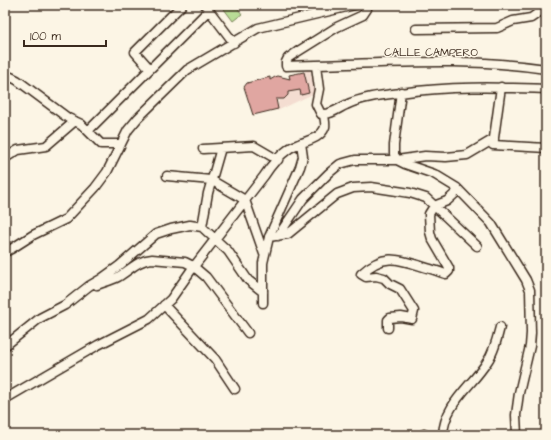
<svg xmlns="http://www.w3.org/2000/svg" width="551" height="440" font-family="'Architects Daughter',sans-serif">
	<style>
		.built { fill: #f4ddd1 }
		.green { fill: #b9dc96; stroke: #7a835a }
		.building { fill: #e0a6a1; stroke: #3b2a1e }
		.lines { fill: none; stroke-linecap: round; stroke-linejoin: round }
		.minor-casing { stroke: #3b2a1e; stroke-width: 11 }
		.minor { stroke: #fcf5e5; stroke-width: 8 }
		.labels { text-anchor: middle; stroke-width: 3; stroke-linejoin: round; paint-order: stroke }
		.street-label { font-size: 11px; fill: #3b2a1e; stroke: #fcf5e5 }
	</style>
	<rect width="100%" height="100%" fill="#fcf5e5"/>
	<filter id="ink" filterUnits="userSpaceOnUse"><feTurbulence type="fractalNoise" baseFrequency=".025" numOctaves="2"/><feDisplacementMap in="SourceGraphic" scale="8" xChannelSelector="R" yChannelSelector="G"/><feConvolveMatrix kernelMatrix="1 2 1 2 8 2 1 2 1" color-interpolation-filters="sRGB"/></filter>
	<g filter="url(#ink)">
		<path class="built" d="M310,69l5,24 -38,18 4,-28z"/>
		<path class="green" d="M221,5h14l7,9 -9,7z"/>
		<path class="building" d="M304,72l5,21 -8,2 -1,-5 -12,2v3l-4,4h-8l2,10 -25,6 -9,-28 3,-4 23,-6v3l5,-3 3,-1 12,3 -1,-4z"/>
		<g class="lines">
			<g class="minor-casing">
				<path id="minor" d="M205,5l29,38
					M312,5l5,8
					M367,5v4l-4,6 -26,12 -40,25 -9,6 -2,4v4c20,-1 41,-1 61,-2 67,-2 133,-5 199,5
					M5,6l1,-1
					M416,29l81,-1 16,-7 18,-3 10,-7h5
					M316,66l3,23 -3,15 5,10c10,1 18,-6 25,-9 16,-8 37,-10 54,-12 48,-7 98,-6 146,-4
					M150,69l-15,-17 47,-47
					M5,76l6,1 6,3 51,38 13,6 20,20h20
					M501,87l-8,58 53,3
					M401,92l-7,53v9l3,6 8,4 29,10 23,14 34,35 35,57 4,10 1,43 -1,13 -11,47 -3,22 1,20
					M89,130l120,-120
					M203,149l51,-3 24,14
					M5,158l13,-8 28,-4 29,-25
					M167,176l44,4 34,20 19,54
					M202,227l6,-34 13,-45
					M278,236l25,-37 26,-26 11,-9 15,-4h42l28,-4 21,1 21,-2 27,-16
					M269,237l19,-3 49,-40 16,-6 18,-1 39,6 16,5 51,48
					M5,252l6,-3 22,-14 33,-16 29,-31 12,-16 21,-42 10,-12 49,-48 71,-42 97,-23
					M97,285c8,-3 15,-5 21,-8 12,-7 20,-17 34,-18l33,3 8,4 13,11 42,56
					M263,303v-40l6,-26 31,-70 3,-10 -2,-14
					M164,305l51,54 20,30
					M388,328v-8l2,-2 11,-1 11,2 2,-8 -14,-22 -10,-5 -6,-6 -8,-2 -10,1 -5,-3c26,-25 43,-12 73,-4 4,1 8,3 12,4l3,-3v-3l-17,-29 -2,-7 -1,-18 5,-8 13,-5 12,-11
					M5,346l35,-28 25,-13 24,-19 12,-7 18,-13 37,-32 15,-5 19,-4 12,2 26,24 20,29 15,12
					M5,399l93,-54 51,-26 22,-20 21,-30 72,-93c7,-11 16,-21 26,-28 11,-7 30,-7 35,-21 1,-3 -1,-9 -1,-13
					M424,435v-1
					M443,435c1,-31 29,-49 44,-73 7,-10 10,-23 13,-35"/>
			</g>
			<use href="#minor" class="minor"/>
		</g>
	</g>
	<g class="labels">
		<g class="street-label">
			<text x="431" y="56">CALLE CAMPERO</text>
		</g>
	</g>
	<rect width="551" height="440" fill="none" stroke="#fcf5e5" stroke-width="20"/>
	<rect x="10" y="10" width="531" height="420" fill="none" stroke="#3b2a1e" stroke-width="1.5" filter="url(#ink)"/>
	<path d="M24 40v6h82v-6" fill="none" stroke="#3b2a1e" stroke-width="2"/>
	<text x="30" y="40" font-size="12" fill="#3b2a1e" stroke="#fcf5e5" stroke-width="3" paint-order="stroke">100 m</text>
</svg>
